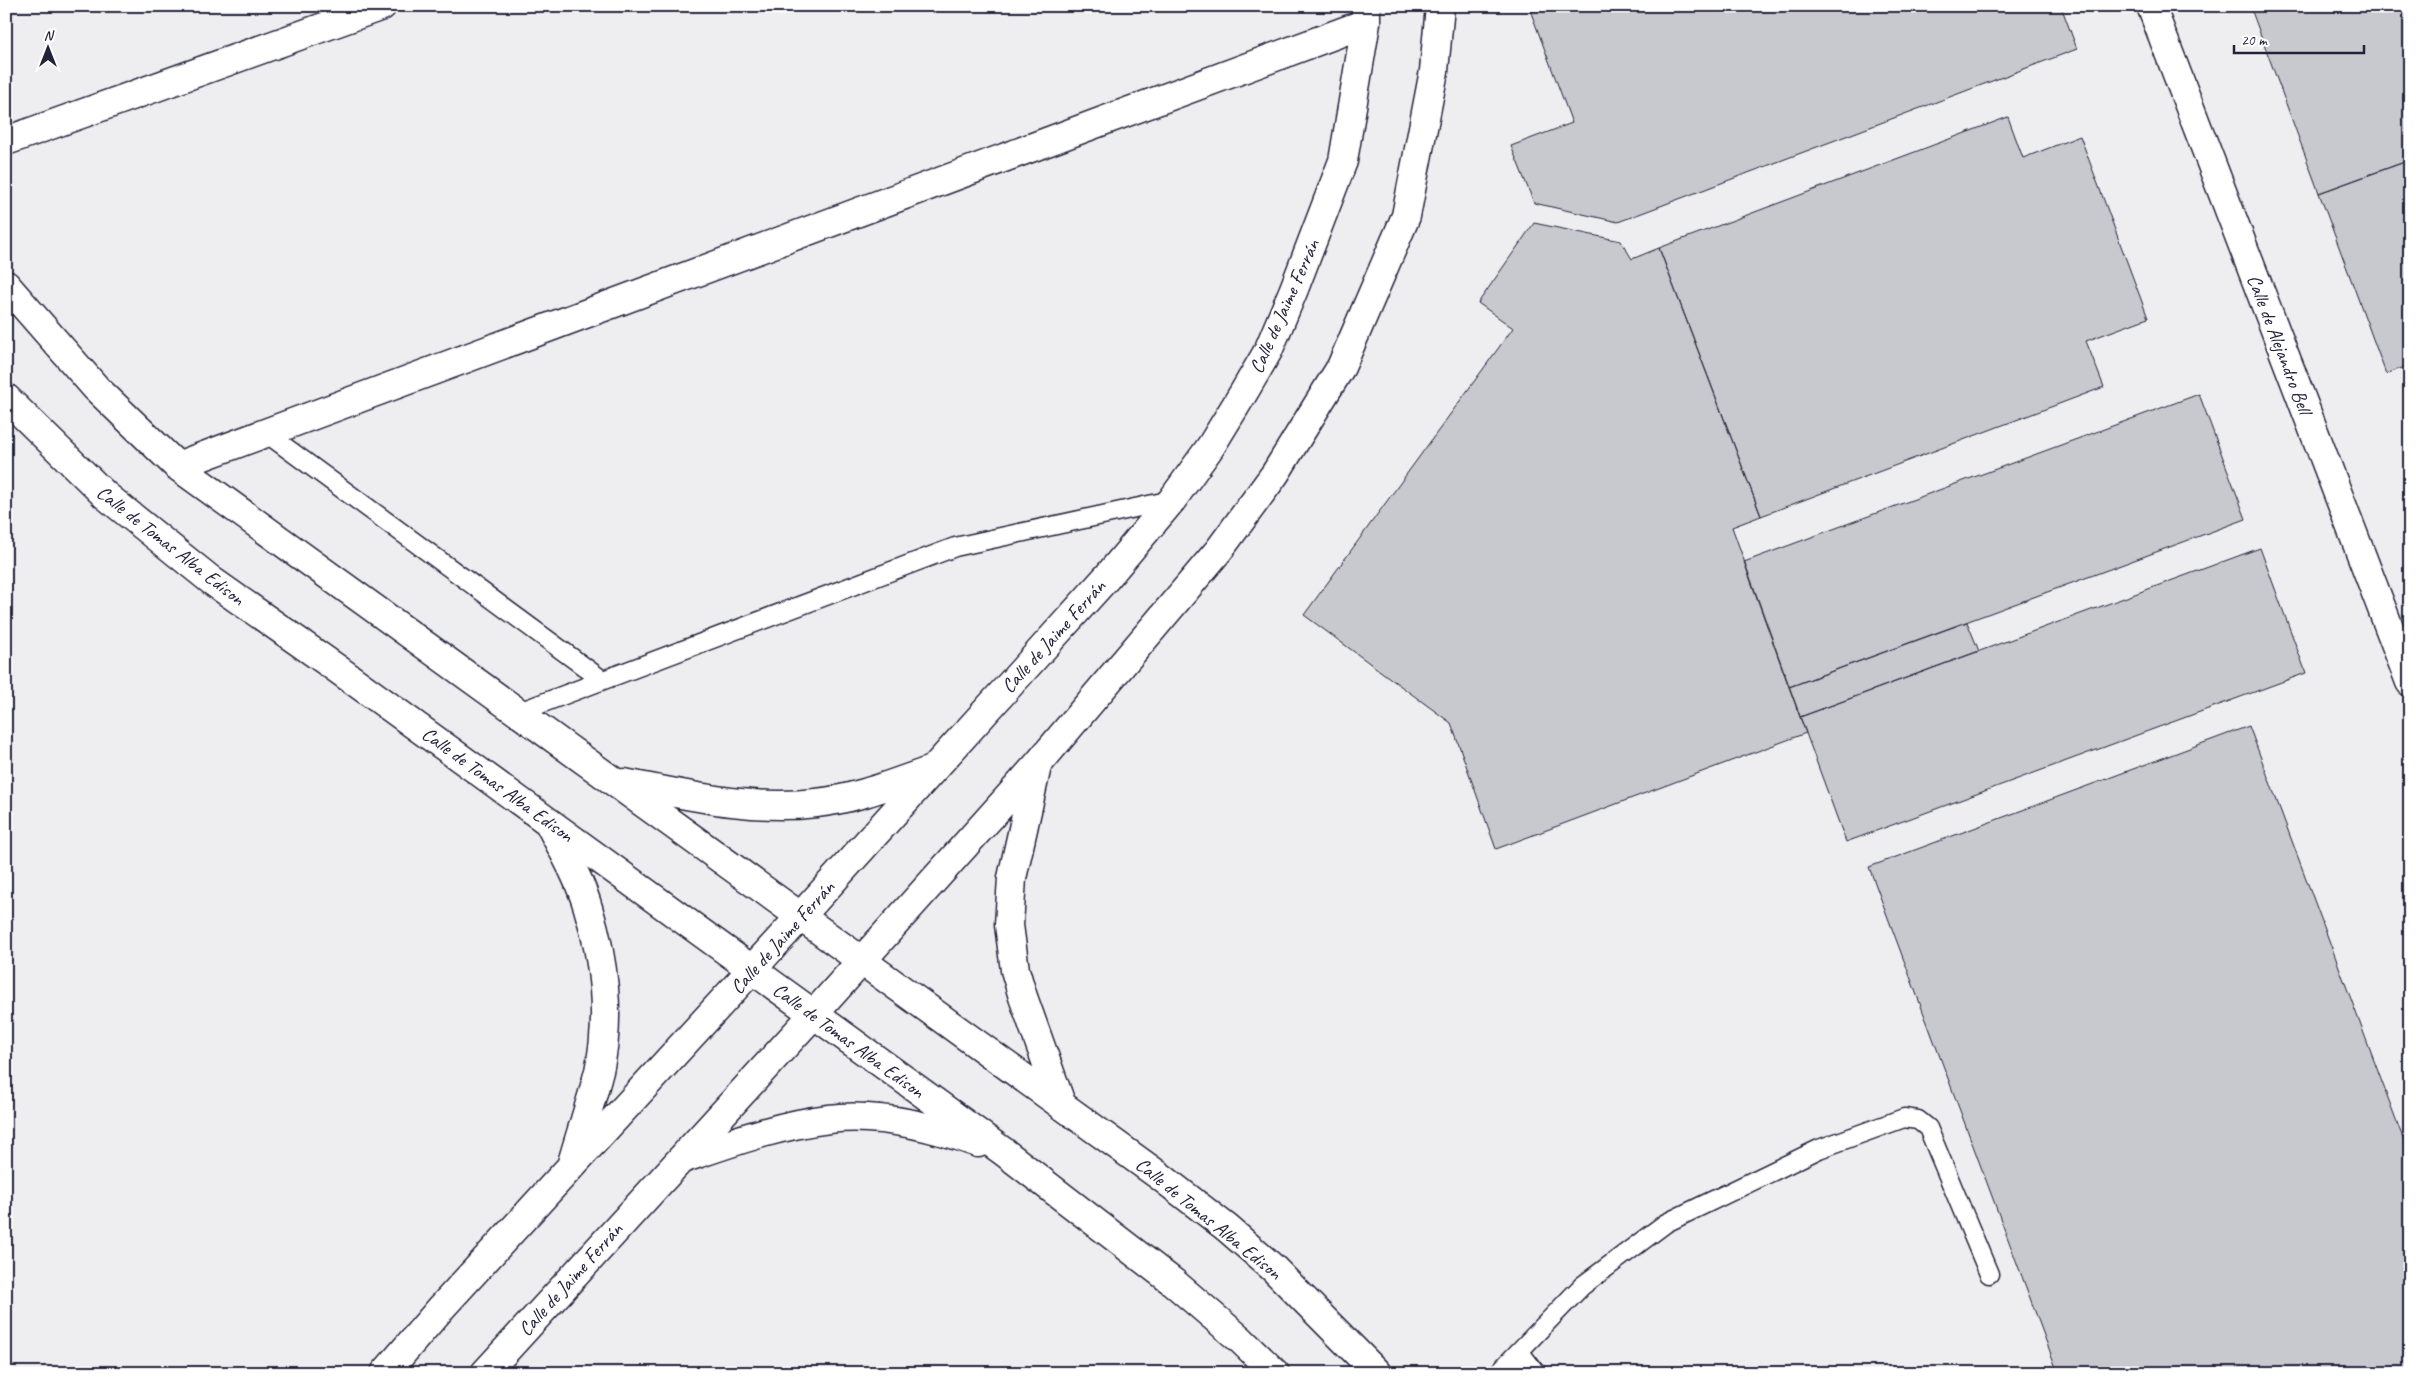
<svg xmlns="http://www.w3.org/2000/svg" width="2416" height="1379" font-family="Caveat,sans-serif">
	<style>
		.built { fill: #eeeef1 }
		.building { fill: #c8c8cf; stroke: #22223b }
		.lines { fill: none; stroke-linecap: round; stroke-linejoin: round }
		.service-casing { stroke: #22223b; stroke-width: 21 }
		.minor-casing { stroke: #22223b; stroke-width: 31 }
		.service { stroke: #fff; stroke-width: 18 }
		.minor { stroke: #fff; stroke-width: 28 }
		.labels { text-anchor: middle; stroke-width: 5; stroke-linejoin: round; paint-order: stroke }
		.street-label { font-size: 20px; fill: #22223b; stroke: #fff }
	</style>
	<rect width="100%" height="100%" fill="#fff"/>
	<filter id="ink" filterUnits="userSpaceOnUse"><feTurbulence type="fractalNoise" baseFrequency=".02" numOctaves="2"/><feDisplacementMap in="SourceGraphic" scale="10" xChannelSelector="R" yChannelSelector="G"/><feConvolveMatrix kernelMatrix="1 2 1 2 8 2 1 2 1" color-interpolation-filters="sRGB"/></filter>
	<g filter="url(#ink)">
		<path class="built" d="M6,6h2404v1367h-2404z"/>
		<path class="building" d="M1539,6h522l16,43 -459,173 -84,-19 -23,-57 61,-23 -42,-113z
			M2250,6h160v154l-91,33z
			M2008,117l15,41 57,-22 68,182 -62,23 18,46 -343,129 -102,-268z
			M2410,160v205l-24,9 -67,-181z
			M1534,223l87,18 11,18 27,-11 102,268 -29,11 74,206 -310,116 -45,-126 -147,-108 209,-287 -35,-25z
			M2199,394l47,125 -457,168 -45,-125z
			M2260,548l46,125 -460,169 -46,-125z
			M1967,622l12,29 -179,66 -11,-30z
			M2249,726l161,431v216h-352l-189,-506z"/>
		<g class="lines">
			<g class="service-casing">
				<path id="service" d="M266,433l335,246
					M519,712l436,-165 217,-47
					M1519,1351l17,22
					M1498,1373l84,-87 84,-63 153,-74 85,-31 14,2 10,8 61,146"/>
			</g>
			<g class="minor-casing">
				<path id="minor" d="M2151,6l259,676
					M6,141l376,-135
					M6,285l90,103 81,78 984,711 66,51 46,40 104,105
					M6,398l99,97 107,86 124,87 668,484 169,130 68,58 34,33
					M177,466l1189,-443
					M1037,766l-25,112 -3,47 6,45 8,27 39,109
					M624,783c63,12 127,28 192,20 39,-4 76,-19 113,-32
					M550,825c14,27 30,55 38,83 16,51 23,110 11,163 -8,31 -18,61 -27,92
					M682,1159c48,-16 96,-34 147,-40 50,-6 102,7 149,24
					M385,1373l57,-66 358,-390 308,-341 64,-76 39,-54 33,-54 24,-41 26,-62 49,-128 23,-138v-17
					M485,1373l328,-358 225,-251 181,-214 56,-76 66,-107 65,-151 28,-145 6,-65"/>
			</g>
			<use href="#service" class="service"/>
			<use href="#minor" class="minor"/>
		</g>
	</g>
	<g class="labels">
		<g class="street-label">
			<text transform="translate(1284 306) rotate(-66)" y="7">Calle de Jaime Ferrán</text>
			<text transform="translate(2280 344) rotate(69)" y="7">Calle de Alejandro Bell</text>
			<text transform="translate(171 545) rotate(38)" y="7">Calle de Tomas Alba Edison</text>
			<text transform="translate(1053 636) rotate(-48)" y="7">Calle de Jaime Ferrán</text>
			<text transform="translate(498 784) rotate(36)" y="7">Calle de Tomas Alba Edison</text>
			<text transform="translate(782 937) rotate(-48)" y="7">Calle de Jaime Ferrán</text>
			<text transform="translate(849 1040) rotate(36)" y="7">Calle de Tomas Alba Edison</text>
			<text transform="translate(1209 1218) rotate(39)" y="7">Calle de Tomas Alba Edison</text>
			<text transform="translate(570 1279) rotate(-48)" y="7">Calle de Jaime Ferrán</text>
		</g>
	</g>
	<rect width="2416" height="1379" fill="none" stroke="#fff" stroke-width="25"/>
	<rect x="12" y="12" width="2391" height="1354" fill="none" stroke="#22223b" stroke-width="2" filter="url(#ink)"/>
	<g transform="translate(48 48)" stroke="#ffffff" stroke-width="4" paint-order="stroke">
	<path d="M0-4L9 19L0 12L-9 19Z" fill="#22223b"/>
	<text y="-8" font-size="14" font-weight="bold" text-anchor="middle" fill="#22223b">N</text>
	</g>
	<path d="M2234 45v8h130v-8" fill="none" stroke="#22223b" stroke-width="2.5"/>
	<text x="2241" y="45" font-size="15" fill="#22223b" stroke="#ffffff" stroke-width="4" paint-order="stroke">20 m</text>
</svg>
